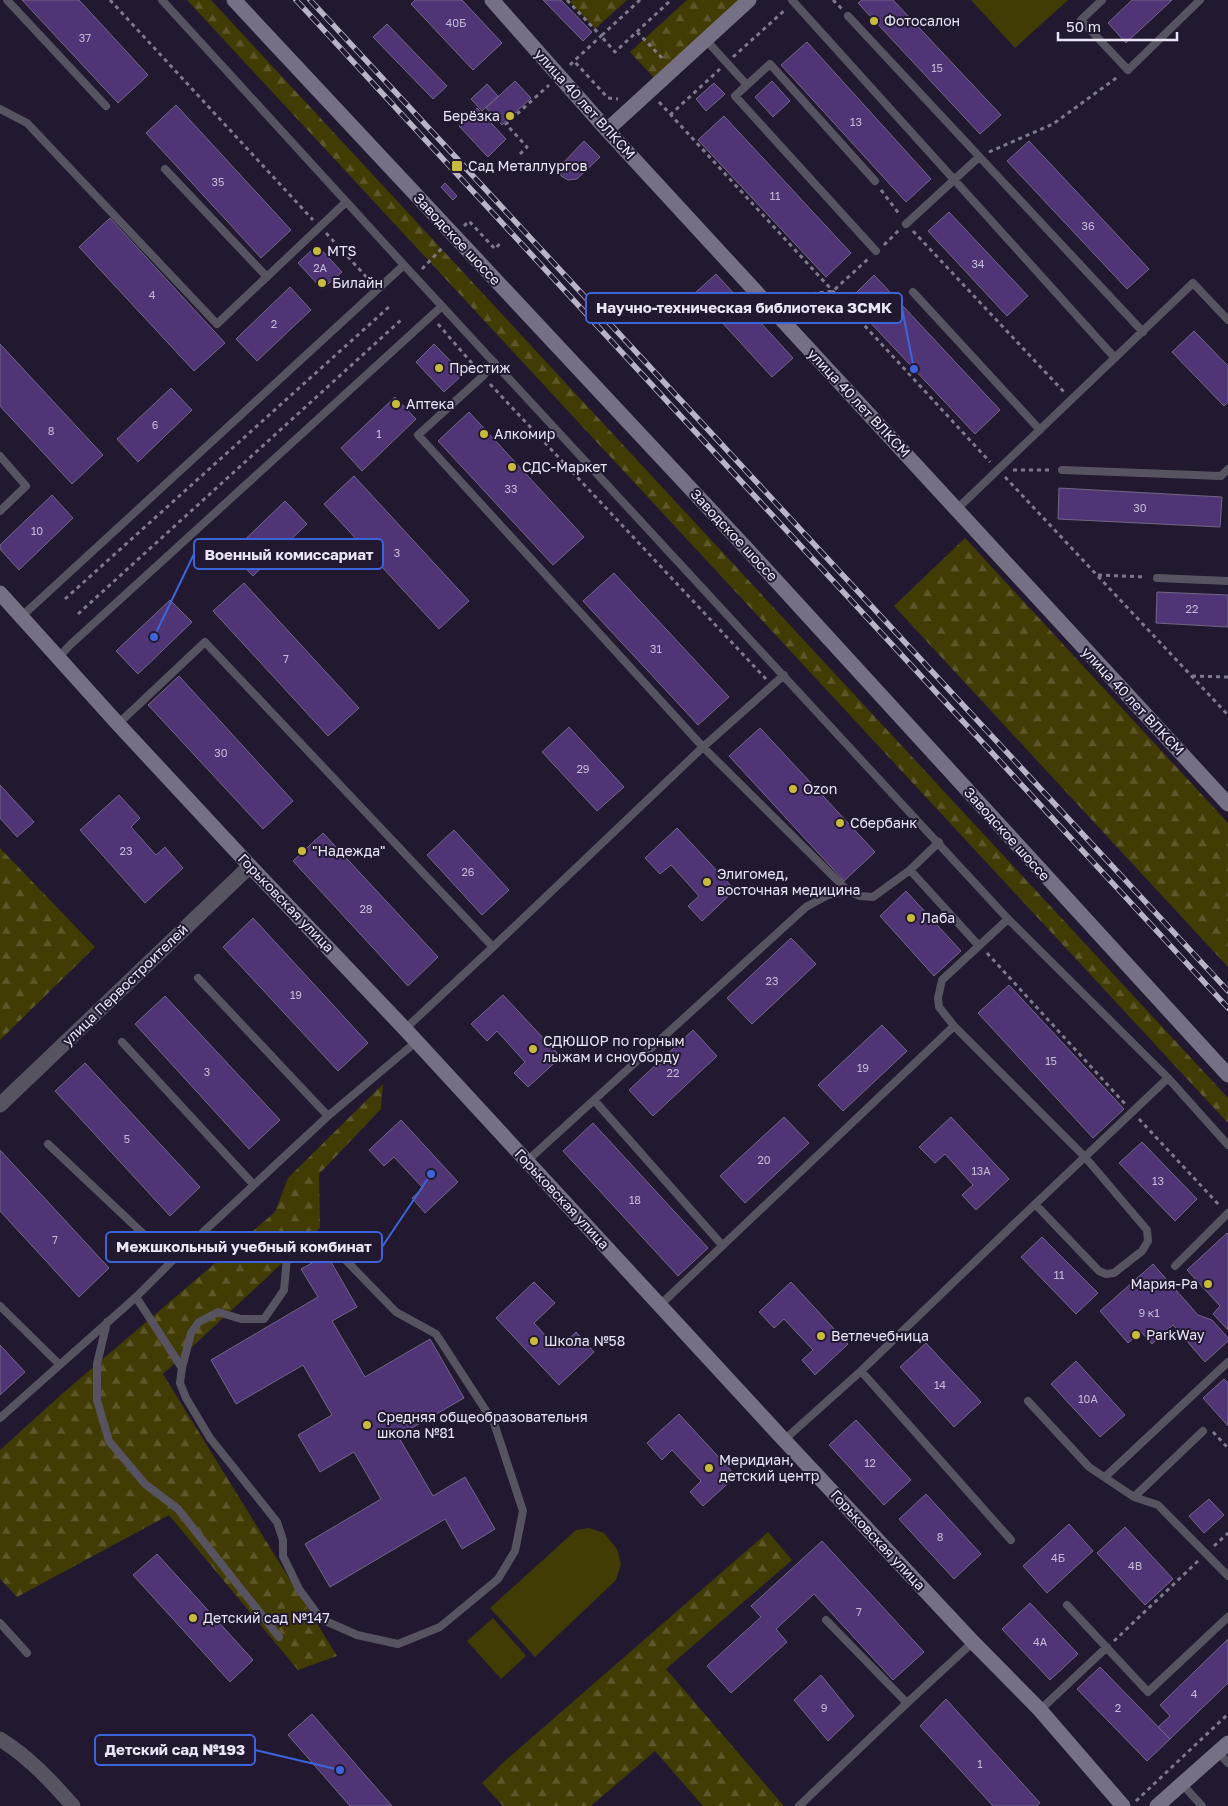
<svg xmlns="http://www.w3.org/2000/svg" width="1228" height="1806" font-family="'Golos Text',sans-serif">
	<style>
		.green { fill: #413b04 }
		.forest { fill: url(#forest-firs) }
		.building { fill: #503576; stroke: #716785 }
		.lines { fill: none; stroke-linecap: round; stroke-linejoin: round }
		.path { stroke: #80798e; stroke-width: 3; stroke-dasharray: 4 4; stroke-linecap: butt }
		.lane { stroke: #575360; stroke-width: 8 }
		.street { stroke: #575360; stroke-width: 15 }
		.secondary { stroke: #777085; stroke-width: 15 }
		.rail-casing { stroke: #bab3c5; stroke-width: 5.5 }
		.rail { stroke: #221931; stroke-width: 4; stroke-dasharray: 11; stroke-linecap: butt }
		.poi-dot { fill: #c8bb3b; stroke: #221931; stroke-width: 2 }
		.labels { text-anchor: middle; stroke-width: 4; stroke-linejoin: round; paint-order: stroke }
		.number-label { font-size: 11px; fill: #c4b9d6 }
		.poi-label { font-size: 14px; fill: #ebe5f6; stroke: #221931; text-anchor: start }
		.street-label { font-size: 14px; fill: #ebe5f6; stroke: #221931 }
		.leader { fill: none; stroke: #3c65dc; stroke-width: 2 }
		.callout-dot { fill: #3c65dc; stroke: #221931; stroke-width: 2 }
		.callout { fill: #221931; stroke: #3c65dc; stroke-width: 2 }
		.callout-label { font-size: 15px; text-anchor: middle; font-weight: bold; fill: #ebe5f6 }
	</style>
	<defs>
		<pattern id="forest-firs" width="22" height="20" patternUnits="userSpaceOnUse" patternTransform="scale(1.25)"><rect width="22" height="20" fill="#413b04"/><path d="M5 1l3.5 6h-7zM16 11l3.5 6h-7z" fill="#5d5729"/></pattern>
	</defs>
	<rect width="100%" height="100%" fill="#221931"/>
	<path class="green" d="M971,0h97l-53,48z
		M589,1528l15,5 13,16 4,15 -5,16 -81,77 -45,-49 86,-78z
		M493,1618l33,38 -25,23 -34,-38z"/>
	<path class="forest" d="M187,0h24l1017,1098v25z
		M573,0h54l-32,29 -25,-27z
		M687,0h54l-86,79 -25,-27z
		M965,538l263,285v144l-334,-361z
		M0,848l95,99 -95,93z
		M383,1084l-2,25 -62,65 1,54 -157,146 174,282 -39,14 -129,-155 -152,82 -17,-18v-129l63,-57 212,-181 13,-34z
		M768,1532l24,28 -126,109 118,137h-81l-48,-55 -64,55h-88l-21,-23 25,-24z"/>
	<path class="building" d="M22,0h57l69,75 -30,28z
		M415,0h47l40,43 -29,27 -62,-66z
		M543,0h18l31,32 -9,9z
		M862,0h31l108,115 -21,19 -122,-131z
		M1132,0h40l-46,43 -18,-20z
		M387,24l60,62 -14,13 -60,-62z
		M807,42l124,137 -25,23 -125,-137z
		M515,81l16,17 -29,27 -16,-17z
		M772,81l18,20 -17,16 -18,-20z
		M714,83l11,11 -19,17 -10,-12z
		M487,84l11,12 -16,15 -11,-12z
		M176,105l115,125 -30,28 -115,-125z
		M477,108l29,31 -18,18 -29,-31z
		M724,116l127,137 -25,24 -128,-137z
		M584,141l16,16 -23,22 -9,1 -7,-4 -2,-6 5,-8z
		M1029,141l120,128 -22,20 -120,-128z
		M445,183l12,13 -4,4 -12,-13z
		M949,212l79,84 -21,20 -79,-85z
		M110,218l115,125 -31,28 -115,-124z
		M317,245l25,27 -20,17 -24,-26z
		M716,274l77,84 -21,19 -77,-84z
		M874,275l126,135 -25,24 -126,-134z
		M290,287l21,23 -54,51 -21,-22z
		M1194,331l34,35v36l-4,4 -52,-54z
		M0,344l103,111 -31,29 -72,-78z
		M434,344l29,30 -19,18 -28,-30z
		M171,388l21,22 -54,52 -21,-23z
		M395,397l21,22 -54,52 -21,-23z
		M469,412l115,125 -31,28 -115,-124z
		M354,476l115,125 -30,28 -115,-125z
		M1059,488l163,9 -2,30 -162,-8z
		M52,495l21,23 -54,52 -19,-21v-4z
		M285,501l22,23 -54,52 -22,-23z
		M614,573l115,124 -31,28 -115,-124z
		M244,583l115,125 -31,28 -115,-125z
		M1157,592l71,3v32l-72,-4z
		M170,600l22,22 -54,52 -22,-23z
		M179,676l114,125 -30,28 -115,-124z
		M569,727l55,60 -27,24 -55,-59z
		M760,728l115,124 -31,29 -115,-125z
		M0,785l34,37 -17,15 -17,-19z
		M119,795l21,23 -9,9 25,28 9,-8 18,21 -38,35 -65,-73z
		M677,828l58,62 -33,31 -14,-15 11,-10 -28,-31 -11,9 -15,-16z
		M454,830l55,60 -27,25 -55,-60z
		M323,833l115,124 -30,29 -115,-125z
		M906,891l55,60 -27,25 -54,-60z
		M253,918l115,125 -30,28 -115,-124z
		M791,938l25,26 -64,60 -25,-26z
		M1009,985l115,124 -31,29 -115,-125z
		M503,995l58,62 -33,30 -14,-14 11,-11 -28,-31 -10,10 -16,-17z
		M165,996l115,124 -31,29 -114,-125z
		M882,1025l25,26 -64,60 -25,-26z
		M693,1030l24,26 -64,60 -24,-26z
		M85,1063l115,124 -30,29 -115,-125z
		M784,1117l25,26 -64,60 -25,-27z
		M951,1117l58,62 -33,31 -14,-15 11,-10 -28,-31 -10,9 -16,-16z
		M401,1120l57,62 -33,31 -13,-15 11,-10 -29,-31 -10,9 -15,-16z
		M593,1123l115,125 -30,28 -115,-125z
		M1142,1142l55,57 -22,22 -56,-58z
		M0,1150l109,118 -30,29 -79,-86z
		M1227,1233l1,1v96l-15,-16 7,-8 -33,-36z
		M1042,1237l56,56 -22,21 -55,-57z
		M327,1255l30,52 -25,14 33,56 65,-38 34,59 -66,38 35,60 32,-19 30,52 -33,20 -17,-30 -115,68 -25,-43 76,-45 -27,-47 -34,20 -22,-37 34,-20 -29,-50 -67,39 -25,-44 107,-63 -17,-28z
		M1153,1264l45,51 14,5 16,18v3l-23,21 -32,-37 -21,19 -11,-12 -13,11 -28,-32z
		M534,1282l21,21 -21,20 24,26 18,-17 18,20 -35,33 -63,-67z
		M791,1282l57,62 -33,31 -13,-15 11,-10 -29,-31 -10,9 -15,-16z
		M926,1343l55,59 -27,25 -54,-60z
		M0,1345l25,27 -25,23z
		M1076,1361l49,54 -25,22 -49,-53z
		M1224,1379l4,4v43l-25,-28z
		M679,1414l57,62 -33,30 -13,-14 11,-11 -29,-31 -10,10 -15,-17z
		M856,1420l55,60 -27,25 -55,-60z
		M926,1494l55,60 -27,25 -55,-60z
		M1209,1499l15,16 -20,18 -15,-17z
		M1069,1524l24,27 -46,42 -24,-27z
		M1125,1527l48,52 -28,26 -48,-52z
		M822,1541l102,111 -31,28 -79,-86 -38,35 11,13 -56,51 -24,-27 54,-49 -10,-11z
		M157,1554l96,106 -23,22 -97,-107z
		M1030,1603l48,51 -28,26 -48,-51z
		M1228,1639v44l-58,56 -12,-12 12,-11 -10,-11z
		M1100,1667l70,72 -23,22 -70,-72z
		M821,1675l33,41 -26,25 -34,-41z
		M946,1699l94,104 -4,3h-43l-73,-80z
		M312,1714l80,92h-42l-62,-71z"/>
	<g class="lines">
		<path class="path" d="M110,0l203,220
			M567,0l34,36 -27,25
			M640,0l-39,36 14,16 56,-52
			M833,0l9,9
			M637,32l27,28
			M733,57l53,-48
			M570,65l4,-4 34,37 10,1
			M659,102l331,360
			M670,115l50,-46
			M989,152l64,-28 66,-48
			M520,154l7,-7 -21,-23 43,-39
			M881,190l19,25
			M464,226l5,-5 26,28 7,-8
			M913,231l151,161
			M326,233l45,49
			M884,245l15,-15
			M422,269l22,-23
			M780,298l53,-7 35,-32
			M438,324l38,44
			M490,384l276,295
			M1013,470h39
			M1005,477l223,238
			M1098,575l48,2
			M65,599l325,-293
			M78,614l323,-294
			M1192,676l36,1
			M987,953l139,152
			M1139,1119l81,87
			M1213,1432l15,16
			M1214,1546l14,-13
			M1114,1641l84,-80
			M1136,1801l92,-87"/>
		<path class="lane" d="M7,0l99,106
			M162,0l242,265 604,654 160,159 60,67
			M792,0l323,358
			M1102,0l-21,20 47,50 72,-70
			M848,16l295,316
			M706,40l41,45 -12,11 141,155
			M747,85l23,-21 105,117
			M0,109l27,14 190,201 129,-122
			M165,169l102,108
			M906,224l73,-67
			M913,292l127,138
			M494,362l-11,14 -65,59 285,312 145,144
			M0,456l26,30 -26,25
			M1062,470l159,6 7,-7
			M957,509l236,-226 35,37
			M1157,578l71,3
			M22,616l382,-351
			M58,658l12,-13 372,-339
			M118,724l87,-82 288,305 -88,82
			M910,870l69,76
			M493,947l210,-200 81,-72
			M198,978l130,138
			M954,1026l131,131 62,73 1,11 -6,10 -28,22 -8,1 -7,-3 -64,-67
			M122,1042l131,142
			M594,1100l128,145
			M48,1144l124,117
			M527,1161l279,-254 22,-12 20,-4 12,5 13,1 37,-27 29,-28
			M1175,1266l53,-53
			M136,1297l46,71 -2,15 6,15 24,40 67,84 6,18v16l16,33 22,30 36,16 41,9 42,-17 58,-48 17,-28 8,-40 -29,-88 -58,-89 -40,-22 -63,-65 -40,-8 -5,7 -4,44 -20,29h-23l-23,-7 -19,10 -8,11 -9,35
			M660,1305l294,-279 -15,-19 -1,-9 4,-18 66,-61
			M0,1306l59,58
			M107,1322l-10,42v36l12,41 36,43 33,25 101,128
			M861,1371l150,169
			M1028,1401l61,66 45,30 24,8 70,71
			M0,1418l136,-121 36,-36 156,-145 89,-75
			M784,1440l77,-69 150,-144 157,-149
			M1105,1477l123,-115
			M1134,1497l69,-66
			M1067,1605l81,87 80,-75
			M826,1620l81,83 66,-61
			M0,1623l27,30
			M1040,1710l67,-63
			M1218,1752l10,11
			M1182,1784l20,22
			M799,1806l108,-103"/>
		<path class="street" d="M0,1105l250,-239
			M0,1739c29,18 51,42 73,67"/>
		<path class="secondary" d="M234,0l513,549 481,526
			M492,0l115,130 621,674
			M607,130l142,-130
			M0,593l118,131 132,142 155,163 379,411 189,202 67,68 83,96
			M1157,1806l71,-63"/>
		<g class="rail-casing">
			<path id="rail" d="M296,0l932,1008
				M310,0l918,991"/>
		</g>
		<use href="#rail" class="rail"/>
	</g>
	<g class="poi-dot">
		<circle cx="874" cy="21" r="5"/>
		<circle cx="510" cy="116" r="5"/>
		<rect x="451" y="160" width="12" height="12" rx="2.5"/>
		<circle cx="317" cy="251" r="5"/>
		<circle cx="322" cy="283" r="5"/>
		<circle cx="439" cy="368" r="5"/>
		<circle cx="396" cy="404" r="5"/>
		<circle cx="484" cy="434" r="5"/>
		<circle cx="512" cy="467" r="5"/>
		<circle cx="793" cy="789" r="5"/>
		<circle cx="840" cy="823" r="5"/>
		<circle cx="302" cy="851" r="5"/>
		<circle cx="707" cy="882" r="5"/>
		<circle cx="911" cy="918" r="5"/>
		<circle cx="533" cy="1049" r="5"/>
		<circle cx="1208" cy="1284" r="5"/>
		<circle cx="1136" cy="1335" r="5"/>
		<circle cx="821" cy="1336" r="5"/>
		<circle cx="534" cy="1341" r="5"/>
		<circle cx="367" cy="1425" r="5"/>
		<circle cx="709" cy="1468" r="5"/>
		<circle cx="193" cy="1618" r="5"/>
	</g>
	<g class="labels">
		<g class="number-label">
			<text x="456" y="27">40Б</text>
			<text x="85" y="42">37</text>
			<text x="937" y="72">15</text>
			<text x="856" y="126">13</text>
			<text x="218" y="186">35</text>
			<text x="775" y="200">11</text>
			<text x="1088" y="230">36</text>
			<text x="978" y="268">34</text>
			<text x="320" y="272">2А</text>
			<text x="152" y="299">4</text>
			<text x="274" y="328">2</text>
			<text x="155" y="429">6</text>
			<text x="51" y="435">8</text>
			<text x="379" y="438">1</text>
			<text x="511" y="493">33</text>
			<text x="1140" y="512">30</text>
			<text x="37" y="535">10</text>
			<text x="397" y="557">3</text>
			<text x="1192" y="613">22</text>
			<text x="656" y="653">31</text>
			<text x="286" y="663">7</text>
			<text x="221" y="757">30</text>
			<text x="583" y="773">29</text>
			<text x="126" y="855">23</text>
			<text x="468" y="876">26</text>
			<text x="366" y="913">28</text>
			<text x="772" y="985">23</text>
			<text x="296" y="999">19</text>
			<text x="1051" y="1065">15</text>
			<text x="863" y="1072">19</text>
			<text x="207" y="1076">3</text>
			<text x="673" y="1077">22</text>
			<text x="127" y="1143">5</text>
			<text x="764" y="1164">20</text>
			<text x="981" y="1175">13А</text>
			<text x="1158" y="1185">13</text>
			<text x="635" y="1204">18</text>
			<text x="55" y="1244">7</text>
			<text x="1059" y="1279">11</text>
			<text x="1149" y="1317">9 к1</text>
			<text x="940" y="1389">14</text>
			<text x="1088" y="1403">10А</text>
			<text x="870" y="1467">12</text>
			<text x="940" y="1541">8</text>
			<text x="1058" y="1562">4Б</text>
			<text x="1135" y="1570">4В</text>
			<text x="859" y="1616">7</text>
			<text x="1040" y="1646">4А</text>
			<text x="1194" y="1698">4</text>
			<text x="824" y="1712">9</text>
			<text x="1118" y="1712">2</text>
			<text x="980" y="1768">1</text>
		</g>
		<g class="poi-label">
			<text x="884" y="26">Фотосалон</text>
			<text x="500" y="121" text-anchor="end">Берёзка</text>
			<text x="468" y="171">Сад Металлургов</text>
			<text x="327" y="256">MTS</text>
			<text x="332" y="288">Билайн</text>
			<text x="449" y="373">Престиж</text>
			<text x="406" y="409">Аптека</text>
			<text x="494" y="439">Алкомир</text>
			<text x="522" y="472">СДС-Маркет</text>
			<text x="803" y="794">Ozon</text>
			<text x="850" y="828">Сбербанк</text>
			<text x="312" y="856">"Надежда"</text>
			<text x="717" y="879">Элигомед,<tspan x="717" dy="16">восточная медицина</tspan></text>
			<text x="921" y="923">Лаба</text>
			<text x="543" y="1046">СДЮШОР по горным<tspan x="543" dy="16">лыжам и сноуборду</tspan></text>
			<text x="1198" y="1289" text-anchor="end">Мария-Ра</text>
			<text x="1146" y="1340">ParkWay</text>
			<text x="831" y="1341">Ветлечебница</text>
			<text x="544" y="1346">Школа №58</text>
			<text x="377" y="1422">Средняя общеобразовательня<tspan x="377" dy="16">школа №81</tspan></text>
			<text x="719" y="1465">Меридиан,<tspan x="719" dy="16">детский центр</tspan></text>
			<text x="203" y="1623">Детский сад №147</text>
		</g>
		<g class="street-label">
			<text transform="translate(585 104) rotate(48)" y="5">улица 40 лет ВЛКСМ</text>
			<text transform="translate(457 239) rotate(47)" y="5">Заводское шоссе</text>
			<text transform="translate(859 403) rotate(47)" y="5">улица 40 лет ВЛКСМ</text>
			<text transform="translate(734 535) rotate(47)" y="5">Заводское шоссе</text>
			<text transform="translate(1133 701) rotate(47)" y="5">улица 40 лет ВЛКСМ</text>
			<text transform="translate(1007 834) rotate(48)" y="5">Заводское шоссе</text>
			<text transform="translate(286 903) rotate(46)" y="5">Горьковская улица</text>
			<text transform="translate(125 985) rotate(-44)" y="5">улица Первостроителей</text>
			<text transform="translate(562 1199) rotate(47)" y="5">Горьковская улица</text>
			<text transform="translate(878 1540) rotate(47)" y="5">Горьковская улица</text>
		</g>
	</g>
	<path class="leader" d="M914 369L902 308M154 637L194 554M431 1174L382 1247M340 1770L255 1750"/>
	<g class="callout-dot">
		<circle cx="914" cy="369" r="5"/>
		<circle cx="154" cy="637" r="5"/>
		<circle cx="431" cy="1174" r="5"/>
		<circle cx="340" cy="1770" r="5"/>
	</g>
	<g class="callout">
		<rect x="586" y="293" width="316" height="30" rx="5"/>
		<rect x="194" y="539" width="189" height="30" rx="5"/>
		<rect x="106" y="1232" width="276" height="30" rx="5"/>
		<rect x="95" y="1735" width="160" height="30" rx="5"/>
	</g>
	<g class="callout-label">
		<text x="744" y="313">Научно-техническая библиотека ЗСМК</text>
		<text x="289" y="560">Военный комиссариат</text>
		<text x="244" y="1252">Межшкольный учебный комбинат</text>
		<text x="175" y="1755">Детский сад №193</text>
	</g>
	<path d="M1058 32v8h119v-8" fill="none" stroke="#ebe5f6" stroke-width="2.5"/>
	<text x="1066" y="32" font-size="15" fill="#ebe5f6" stroke="#221931" stroke-width="4" paint-order="stroke">50 m</text>
</svg>
